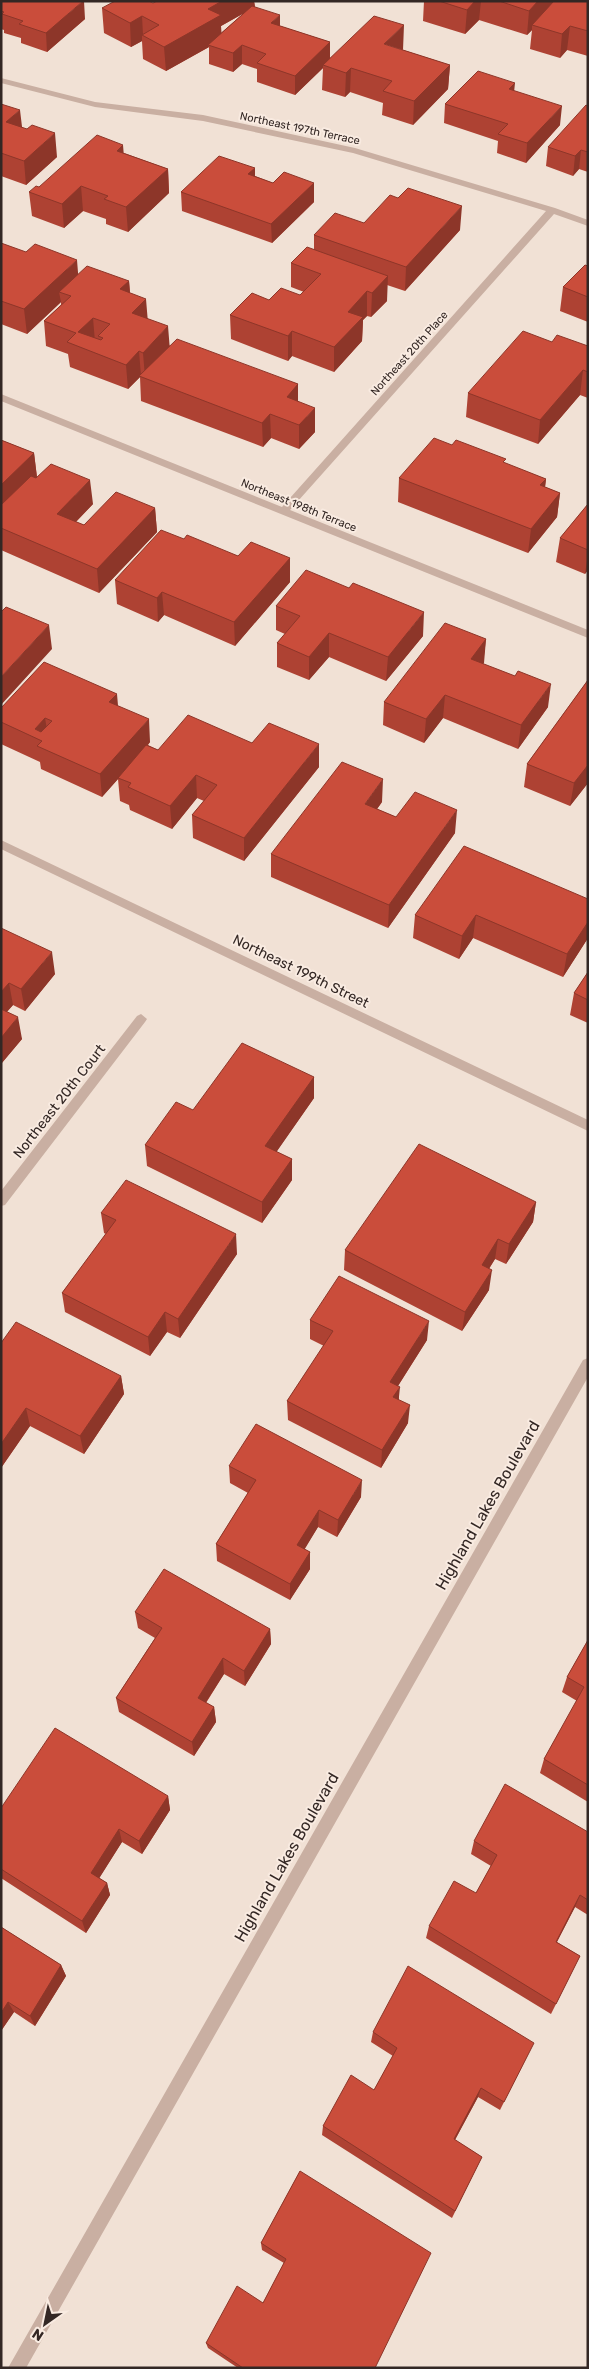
<svg xmlns="http://www.w3.org/2000/svg" width="589" height="2369" font-family="Rubik,sans-serif">
	<style>
		.lines { fill: none; stroke-linecap: round; stroke-linejoin: round }
		.minor { fill: #c9afa2; fill-rule: evenodd }
		.wall { fill: #ae4233; fill-rule: evenodd }
		.shaded-wall { fill: #8d3629 }
		.building { fill: #ca4d3b; stroke: #8d3629; fill-rule: evenodd }
		.labels { text-anchor: middle; stroke-width: 4; stroke-linejoin: round; paint-order: stroke }
		.far-street-label { font-size: 11px; fill: #332724; stroke: #f9ebe1 }
		.street-label { font-size: 14px; fill: #332724; stroke: #f9ebe1 }
		.near-street-label { font-size: 16px; fill: #332724; stroke: #f9ebe1 }
	</style>
	<rect width="100%" height="100%" fill="#f1e1d5"/>
	<g class="lines">
		<path class="minor" d="M1,78l94,24 108,13 152,33 200,60 33,12v6l-34,-12 -264,296 298,120v8l-587,-237v-7l281,113 264,-296 -193,-58 -150,-32 -108,-14 -94,-24z
			M1,840l587,280v11l-587,-282z
			M141,1014l6,5 -2,3 -140,183 -4,1v-15l136,-175z
			M588,1358v19l-562,991h-18l575,-1008z"/>
	</g>
	<path class="wall" d="M1,1l84,18 -38,33 -26,-9v-5l-17,-5v-3l-3,-1z
		M157,1h97l1,6 25,19 50,16v16l73,-8 47,15 -2,24 -35,36 -31,-10 1,-12 -33,-11 -5,5 -23,-7 1,-22 -28,27 -38,-13v-13l-15,-5 -9,8 -24,-8v-17l-43,24 -23,-12 -1,-18 -11,6 -27,-14 -2,-25 51,-5zM244,13l-23,20v-7z
		M424,1h164v55l-21,-6 -7,8 -30,-9 2,-19 -5,5 -48,-15 -14,14 -42,-13z
		M514,91l46,34 -34,38 -29,-10 1,-12 -54,-18 1,-19z
		M1,104l21,23 35,30 -31,28 -25,-9z
		M588,106v66l-9,-3 -6,7 -27,-10 2,-19z
		M124,153l44,16 1,24 -41,39 -22,-8v-5l-23,-8 -19,17 -32,-12 -3,-24 10,-5z
		M255,168v8l18,7h41v19l-42,41 -90,-32 -1,-19z
		M364,223l96,7 -55,61 -18,-6v16l-16,16 -4,-1 -4,4 -1,21 -28,31 -42,-16 -4,5 -57,-22 -1,-24 39,-15 31,-5 4,-3 -13,-5v-24l23,-14v-14z
		M1,243l77,31 51,7 1,12 18,26 22,27 128,38v17l17,31 -16,17 -28,-11 -8,9 -122,-46 -1,-24 -12,12 -58,-22 -2,-13 -22,-8 -2,-25 17,-16v-3l-34,32 -26,-10z
		M588,266v56l-28,-11 3,-24z
		M552,342l36,4v52l-8,-3 -42,49 -72,-27 2,-24z
		M1,440l33,13 3,24 56,27 -17,18 8,3 71,-17 2,24 -58,61 -98,-43z
		M452,445l54,19 40,15 -1,8 15,6 -3,24 -29,36 -130,-51 1,-24z
		M588,504v66l-3,4 -29,-12 4,-24z
		M184,539l54,17 52,2v24l-55,64 -71,-31 -6,7 -41,-18 -2,-24z
		M276,606l147,30 -37,45 -57,-24 -20,23 -32,-13v-24l8,-9 -9,-4z
		M486,639l-3,25 65,43 -30,42 -75,-31 -19,25 -41,-18 1,-23z
		M588,680v103l-18,23 -46,-19 3,-23z
		M118,706l32,36 -2,3 10,5 94,-7 67,24 -75,94 -51,-23 -1,-23 12,-14 -7,-3 -25,31 -42,-19 -1,-5 -9,-4 -2,-22 -16,18 -61,-28 -1,-7 -39,-18v-36z
		M382,802l-5,7 19,8 59,16 -67,95 -117,-51v-23z
		M588,899v39l-25,39 -90,-39 -14,21 -46,-21 2,-23z
		M1,928l54,46 -30,37 -12,-6 -6,7 15,27 -21,25z
		M588,972v51l-18,-8 4,-22z
		M314,1077v21l-38,54 16,7v21l-30,43 -115,-57 -2,-21 48,-35z
		M536,1202l-3,20 -27,42 -11,-5 -6,10v21l-27,41 -118,-61 1,-20z
		M101,1213l136,41 -57,84 -13,-6 -17,24 -85,-44 -3,-19 44,-59 -2,-1z
		M310,1320l117,20 -29,46 1,14 9,23 -27,45 -93,-48 -1,-19 37,-55 -14,-7z
		M1,1343l120,33 3,18 -40,60 -54,-28 -29,42z
		M229,1466l132,31 -24,40 -19,-10 -14,22 6,3v17l-20,31 -73,-39 -1,-17 32,-51 -18,-10z
		M135,1612l135,17 1,15 -26,42 -21,-12 -18,29 8,4 2,15 -22,34 -75,-44 -3,-14 39,-60 -17,-10z
		M588,1640v162l-48,-29 4,-14 33,-58 -15,-9 5,-15z
		M168,1796l2,14 -28,44 -20,-12 -23,36 8,5 3,12 -24,38 -85,-55v-70z
		M588,1832v83l-13,-8 -18,35 23,14 -29,58 -125,-76 3,-12 47,-33 15,-27 -20,-12 3,-13z
		M1,1927l60,38 5,11 -31,50 -21,-14 -13,19z
		M373,2032l156,20 -29,58 -22,-13 -23,43 27,17 -30,61 -130,-83 1,-9 51,-36 19,-34 -22,-14z
		M300,2171l76,197h-138l-30,-20 -2,-5 57,-40 21,-40 -22,-13 -1,-7z"/>
	<path class="shaded-wall" d="M83,1h1l1,18 -38,33 -1,-19z
		M222,1h32l1,6 -34,19 1,13 -14,6 1,2 -43,24 -2,-24 44,-38z
		M475,1h6l-2,19 -14,14 2,-24z
		M538,1h22l-28,24v5l-5,5 2,-24z
		M280,15v19l-9,-11z
		M142,16l1,19h-1v6l-11,6 -1,-24z
		M404,25l-1,25 -19,-6z
		M570,26l-3,24 -7,8 2,-24z
		M330,42v19l-7,4v3l-28,27v-19z
		M242,45v19l-9,8v-19z
		M450,65l-2,24 -35,36 1,-24z
		M351,68l-1,24 -5,5 1,-24z
		M515,83l-2,19 -4,-13z
		M562,106l-2,19 -34,38 1,-20z
		M20,110l3,25 -17,-13z
		M55,133l2,24 -31,28 -2,-24z
		M123,145l2,24 -8,-18z
		M581,150l-2,19 -6,7 2,-20z
		M255,168v19l-7,-13z
		M168,169l1,24 -41,39 -2,-25z
		M314,183v19l-42,41 -1,-19z
		M81,186l2,25 -19,17 -2,-24z
		M462,206l-2,24 -55,61 1,-24z
		M77,260l2,25 -20,7 2,10 -34,32 -3,-25z
		M388,276l-1,25 -16,16 1,-24z
		M129,281l2,24 -11,-16z
		M367,291v25l-4,4 -1,21 -28,31v-25l14,-35z
		M146,299l2,24 -16,-10z
		M93,318l2,24 -17,-10z
		M168,326l2,25 -25,26 -2,-24z
		M292,331v25l-4,5v-25z
		M139,351l2,25 -13,13 -2,-24z
		M583,370l-3,25 -42,49 2,-24z
		M298,384v24l-11,-11z
		M315,408v24l-16,17v-24z
		M270,414l1,24 -8,9 -1,-24z
		M34,453l3,25 -36,35v-28z
		M546,479l-3,24 -3,-18z
		M90,480l3,24 -33,34 -3,-24z
		M560,493l-3,24 -29,36 3,-24z
		M155,508l2,24 -58,61 -2,-24z
		M588,554v16l-3,4z
		M290,558v24l-55,64 -1,-24z
		M162,592l2,23 -6,7 -1,-24z
		M424,612l-1,24 -37,45 2,-24z
		M49,625l3,24 -51,56v-28z
		M329,633v24l-20,23v-23z
		M486,639l-2,24 -15,20 2,-24z
		M551,684l-3,23 -30,42 3,-24z
		M117,694l2,23 -10,-15z
		M445,695l-2,23 -19,25 2,-24z
		M45,718l4,23h-7l-7,-12z
		M149,719l1,23 -31,36h-1v1l-16,18 -2,-23z
		M319,744v23l-75,94v-23z
		M588,765v18l-18,23 4,-23z
		M196,775l1,23 -25,31 -2,-23z
		M383,779l-1,23 -18,25 1,-23z
		M457,810l-2,23 -67,95 1,-23z
		M476,915l-3,23 -14,21 3,-23z
		M588,922v16l-25,39 4,-23z
		M52,952l3,22 -30,37 -4,-22z
		M9,983l4,22 -12,13v-26z
		M18,1017l4,22 -21,25v-26z
		M314,1077v21l-48,69 -1,-21z
		M292,1159v21l-30,43v-21z
		M536,1202l-3,20 -27,42 3,-20z
		M236,1234l1,20 -57,84 -2,-19z
		M498,1239l-3,20 -16,25 3,-19z
		M492,1270l-3,20 -27,41 3,-19z
		M165,1312l2,20 -17,24 -2,-19z
		M429,1321l-2,19 -38,60 1,-18z
		M121,1376l3,18 -40,60 -4,-18z
		M400,1387l-2,19 -5,-9z
		M410,1405l-2,18 -27,45 1,-18z
		M26,1408l4,18 -29,42v-24z
		M362,1480l-1,17 -24,40 1,-17z
		M319,1510l-1,17 -21,35v-17z
		M310,1552v17l-20,31v-16z
		M270,1629l1,15 -26,42 -1,-15z
		M223,1658l1,16 -25,39 -1,-15z
		M214,1707l2,15 -22,34 -2,-14z
		M168,1796l2,14 -28,44 -3,-13z
		M119,1829l3,13 -27,43 -4,-12z
		M107,1883l3,12 -24,38 -4,-12z
		M580,1895l-5,12 -24,46 5,-11z
		M61,1965l5,11 -31,50 -5,-10z
		M8,2002l6,10 -13,19v-18z
		M481,2088l-3,9 -27,50 3,-8z"/>
	<path class="building" d="M1,1h82l-37,32 -27,-9 4,-3 -21,-7 2,-2 -3,-1z
		M115,1h34l4,2 4,-2h65l-14,8 13,6 -57,32 -22,-12 17,-10 -17,-9 -12,7 -28,-15z
		M439,1h36l-8,9z
		M499,1h39l-9,10z
		M554,1h34v30l-18,-5 -8,8 -30,-9z
		M252,6l28,9 -9,8 59,19 -35,34 -38,-13 9,-9 -24,-9 -9,8 -25,-8z
		M374,16l30,9 -20,19 66,21 -36,36 -31,-10 9,-10 -41,-13 -5,5 -23,-8z
		M478,71l37,12 -6,6 53,17 -35,37 -29,-9 10,-10 -63,-20z
		M1,104l19,6 -14,12 21,7 5,-4 23,8 -31,28 -23,-8z
		M586,105l2,1v46l-7,-2 -6,6 -27,-9z
		M97,135l26,10 -6,6 51,18 -42,38 -22,-8 4,-3 -27,-10 -19,18 -33,-12 7,-6 3,1z
		M219,156l36,12 -7,6 25,9 11,-11 30,11 -43,41 -90,-32z
		M408,188l54,18 -56,61 -92,-32 21,-22 29,10 26,-28 8,3z
		M1,243l25,9 9,-8 42,16 -53,49 -23,-8z
		M307,247l81,29 -16,17 -5,-2 -19,21 15,5 -29,30 -42,-16 -4,5 -58,-21 22,-22 17,7 12,-12 19,7 21,-21 -30,-11z
		M585,265l3,1v31l-25,-10z
		M87,266l42,15 -9,8 26,10 -14,14 36,13 -25,27 -4,-2 -13,14 -59,-23 9,-9 -32,-12 27,-25 -12,-4zM93,318l17,6 -12,12 5,2 -2,2 -23,-8z
		M523,331l29,11 5,-7 31,11v26l-5,-2 -43,50 -72,-27z
		M177,339l121,45 -11,13 28,11 -16,17 -29,-11 -8,9 -123,-47z
		M434,438l18,7 4,-5 50,19 -3,3 43,17 -6,6 20,8 -29,36 -132,-51z
		M1,440l33,13 -33,32z
		M51,464l39,16 -33,34 27,11 32,-33 39,16 -58,61 -96,-41v-23l30,-29 5,2z
		M588,504v46l-28,-12z
		M161,530l23,9 3,-4 51,21 13,-14 39,16 -56,64 -72,-30 -5,6 -42,-18z
		M306,570l43,18 4,-5 71,29 -36,45 -59,-24 -20,24 -32,-14 23,-27 -24,-10z
		M6,607l43,18 -48,52v-65z
		M445,623l41,16 -15,20 44,17 3,-5 33,13 -30,41 -76,-30 -19,24 -42,-17z
		M44,662l73,32 -8,8 40,17 -49,55 -63,-28 5,-5 -41,-19v-14zM45,718l7,3 -11,11 -6,-3z
		M588,680v85l-14,18 -47,-19z
		M188,715l64,28 17,-20 50,21 -75,94 -52,-23 25,-30 -21,-10 -26,31 -42,-19 3,-4 -13,-5 28,-33 12,5z
		M342,762l41,17 -18,25 31,13 19,-25 42,18 -68,95 -118,-51z
		M464,846l124,53v23l-21,32 -91,-39 -14,21 -47,-21z
		M1,928l51,24 -31,37 -12,-6 -8,9z
		M588,972v28l-14,-7z
		M1,1009l17,8 -17,21z
		M242,1043l72,34 -49,69 27,13 -30,43 -117,-57 31,-43 17,8z
		M419,1144l117,58 -27,42 -11,-5 -16,26 10,5 -27,42 -120,-62z
		M126,1180l110,54 -58,85 -13,-7 -17,25 -86,-44 54,-73 -15,-7z
		M339,1276l90,45 -39,61 10,5 -7,10 17,8 -28,45 -95,-49 46,-70 -23,-11z
		M16,1322l105,54 -41,60 -54,-28 -25,36v-101z
		M256,1424l106,56 -24,40 -19,-10 -22,35 13,7 -20,32 -74,-40 40,-64 -27,-14z
		M164,1569l106,60 -26,42 -21,-13 -25,40 16,9 -22,35 -76,-44 46,-70 -27,-16z
		M588,1640v145l-44,-26 40,-72 -17,-10z
		M55,1728l113,68 -29,45 -20,-12 -28,44 16,10 -25,38 -81,-52v-61z
		M505,1784l83,48v68l-8,-5 -24,47 24,14 -24,48 -127,-78 25,-45 22,12 21,-38 -23,-14z
		M1,1927l60,38 -31,51 -22,-14 -7,11z
		M408,1966l126,77 -30,59 -23,-14 -27,51 28,18 -27,54 -132,-85 28,-51 23,15 23,-42 -24,-16z
		M300,2171l131,82 -56,115h-132l-37,-25 31,-57 26,17 23,-44 -25,-16z"/>
	<g class="labels">
		<g class="far-street-label">
			<text transform="translate(300 128) rotate(12)" y="4">Northeast 197th Terrace</text>
			<text transform="translate(409 353) rotate(-48)" y="4">Northeast 20th Place</text>
			<text transform="translate(299 505) rotate(22)" y="4">Northeast 198th Terrace</text>
		</g>
		<g class="street-label">
			<text transform="translate(301 971) rotate(26)" y="5">Northeast 199th Street</text>
			<text transform="translate(59 1101) rotate(-52)" y="5">Northeast 20th Court</text>
		</g>
		<g class="near-street-label">
			<text transform="translate(487 1505) rotate(-60)" y="6">Highland Lakes Boulevard</text>
			<text transform="translate(286 1857) rotate(-60)" y="6">Highland Lakes Boulevard</text>
		</g>
	</g>
	<rect width="589" height="2369" fill="none" stroke="#332724" stroke-width="5"/>
	<g transform="translate(45 2324) rotate(213)" stroke="#f9ebe1" stroke-width="4" paint-order="stroke">
	<path d="M0-4L9 19L0 12L-9 19Z" fill="#332724"/>
	<text y="-8" font-size="14" font-weight="bold" text-anchor="middle" fill="#332724">N</text>
	</g>
</svg>
